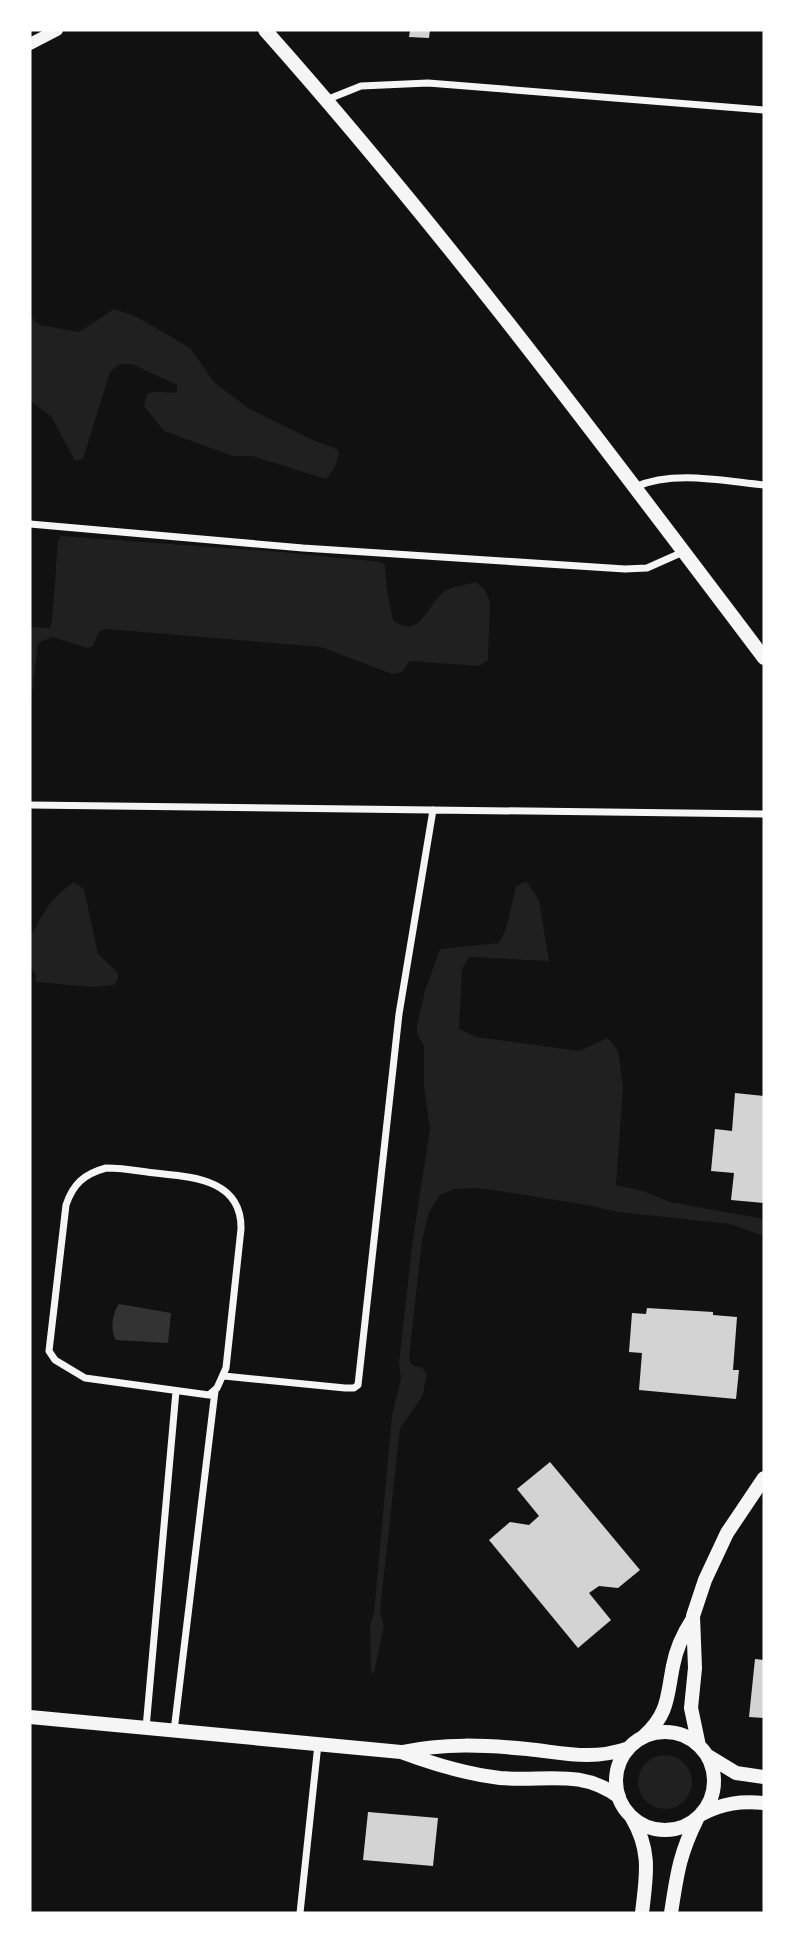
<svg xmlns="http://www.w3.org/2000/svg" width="794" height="1943" font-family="Manrope,sans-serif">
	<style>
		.green { fill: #202020 }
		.water { fill: #333 }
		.building { fill: #d3d3d3 }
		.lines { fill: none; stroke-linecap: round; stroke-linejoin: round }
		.minor { stroke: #f5f5f5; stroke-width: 7 }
		.tertiary { stroke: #f5f5f5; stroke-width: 12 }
		.secondary { stroke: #f5f5f5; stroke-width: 14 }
	</style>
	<rect width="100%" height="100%" fill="#111"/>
	<path class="green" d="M114,309l23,8 53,31 24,34 34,26 67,33 22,8 2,4 -4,14 -9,12 -74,-23h-19l-69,-25 -20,-25 3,-12c11,-5 19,0 30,-2v-7l-45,-21h-12l-10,8 -27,87 -8,2 -24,-45 -21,-15v-85l10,9 39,7z
		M61,536l220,16 100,10 4,3 2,25 6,30c28,21 33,-15 51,-28 7,-6 23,-7 32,-10l9,8 5,12 -2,58 -9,6 -69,-5 -8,11 -10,2 -71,-27 -215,-18 -7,3 -6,14 -6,2 -35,-11 -14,6 -8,66v-82l20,1 2,-6 6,-82z
		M526,881l13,19 10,61 -80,-4 -7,13 -3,59 17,8 103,14 29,-13 10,13 5,36 -7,98 27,6 27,11 94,17v17l-34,-12 -111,-12 -38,-8 -102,-16 -25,1 -14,6 -11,17 -7,28 -13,118 3,7 11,3 4,7 -5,22 -22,31 -20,183 4,15 -10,47h-3l-1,-48 4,-12 18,-197 9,-38 -2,-15 14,-125 17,-109 -6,-43v-40l-7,-12v-9l8,-34 15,-42 59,-6 7,-14 10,-42z
		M74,882l10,7 14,65 20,19v6l-4,6 -21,2 -57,-5 -1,-10 -5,-3v-37l4,-1c9,-20 21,-37 40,-49z
		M638 1782a27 27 0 1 1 54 0a27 27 0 1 1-54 0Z"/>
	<path class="water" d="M119,1304l52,9 -3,30 -52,-3c-6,-9 -4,-27 3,-36z"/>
	<path class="building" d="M410,30h20l-1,8 -20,-1z
		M735,1093l29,3v107l-33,-3 3,-27 -23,-2 4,-42 17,2z
		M647,1308l66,4v3l24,2 -4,53h6l-3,29 -97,-9 3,-37 -13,-1 3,-39 14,1z
		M550,1462l90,108 -22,18 -19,-2 -10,7 22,27 -33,28 -89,-108 21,-18 19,3 10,-9 -22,-27z
		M755,1659l9,1v58l-15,-1z
		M368,1812l70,6 -5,48 -70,-6z"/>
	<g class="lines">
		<path class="minor" d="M326,100l35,-14 67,-3 336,27
			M635,487c39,-17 88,-6 129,-2
			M30,524l273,24 322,21 22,-1 36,-16
			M30,805l734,9
			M106,1168c17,0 33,3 49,5 37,4 87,6 86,56l-15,139 -9,20 -8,7 -124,-17 -30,-18 -6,-9 17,-146c7,-21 18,-31 40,-37z
			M224,1376l121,12h9l4,-3 41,-371 34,-204
			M146,1728l30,-337
			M174,1731l41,-340
			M300,1913l18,-169"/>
		<path class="tertiary" d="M30,44l27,-14"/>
		<path class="secondary" d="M265,30c178,200 338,415 499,628
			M30,1717l371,35c32,12 65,22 99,26 44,4 80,-10 119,19
			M616 1781a49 49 0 1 1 98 0a49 49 0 1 1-98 0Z
			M644,1736c25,-22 23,-41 29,-70 3,-17 10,-32 19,-46
			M699,1746l-8,-38 4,-40 -2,-52 12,-36 22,-47 37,-55
			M402,1752c42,-9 83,-7 125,-3 38,4 64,12 102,-1
			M708,1756l28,17 28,4
			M702,1814c21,-11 39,-13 62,-11
			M632,1818c20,34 14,59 10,95
			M671,1913c6,-38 8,-58 26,-94"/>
	</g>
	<rect width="794" height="1943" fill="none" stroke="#ffffff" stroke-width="63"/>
</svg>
